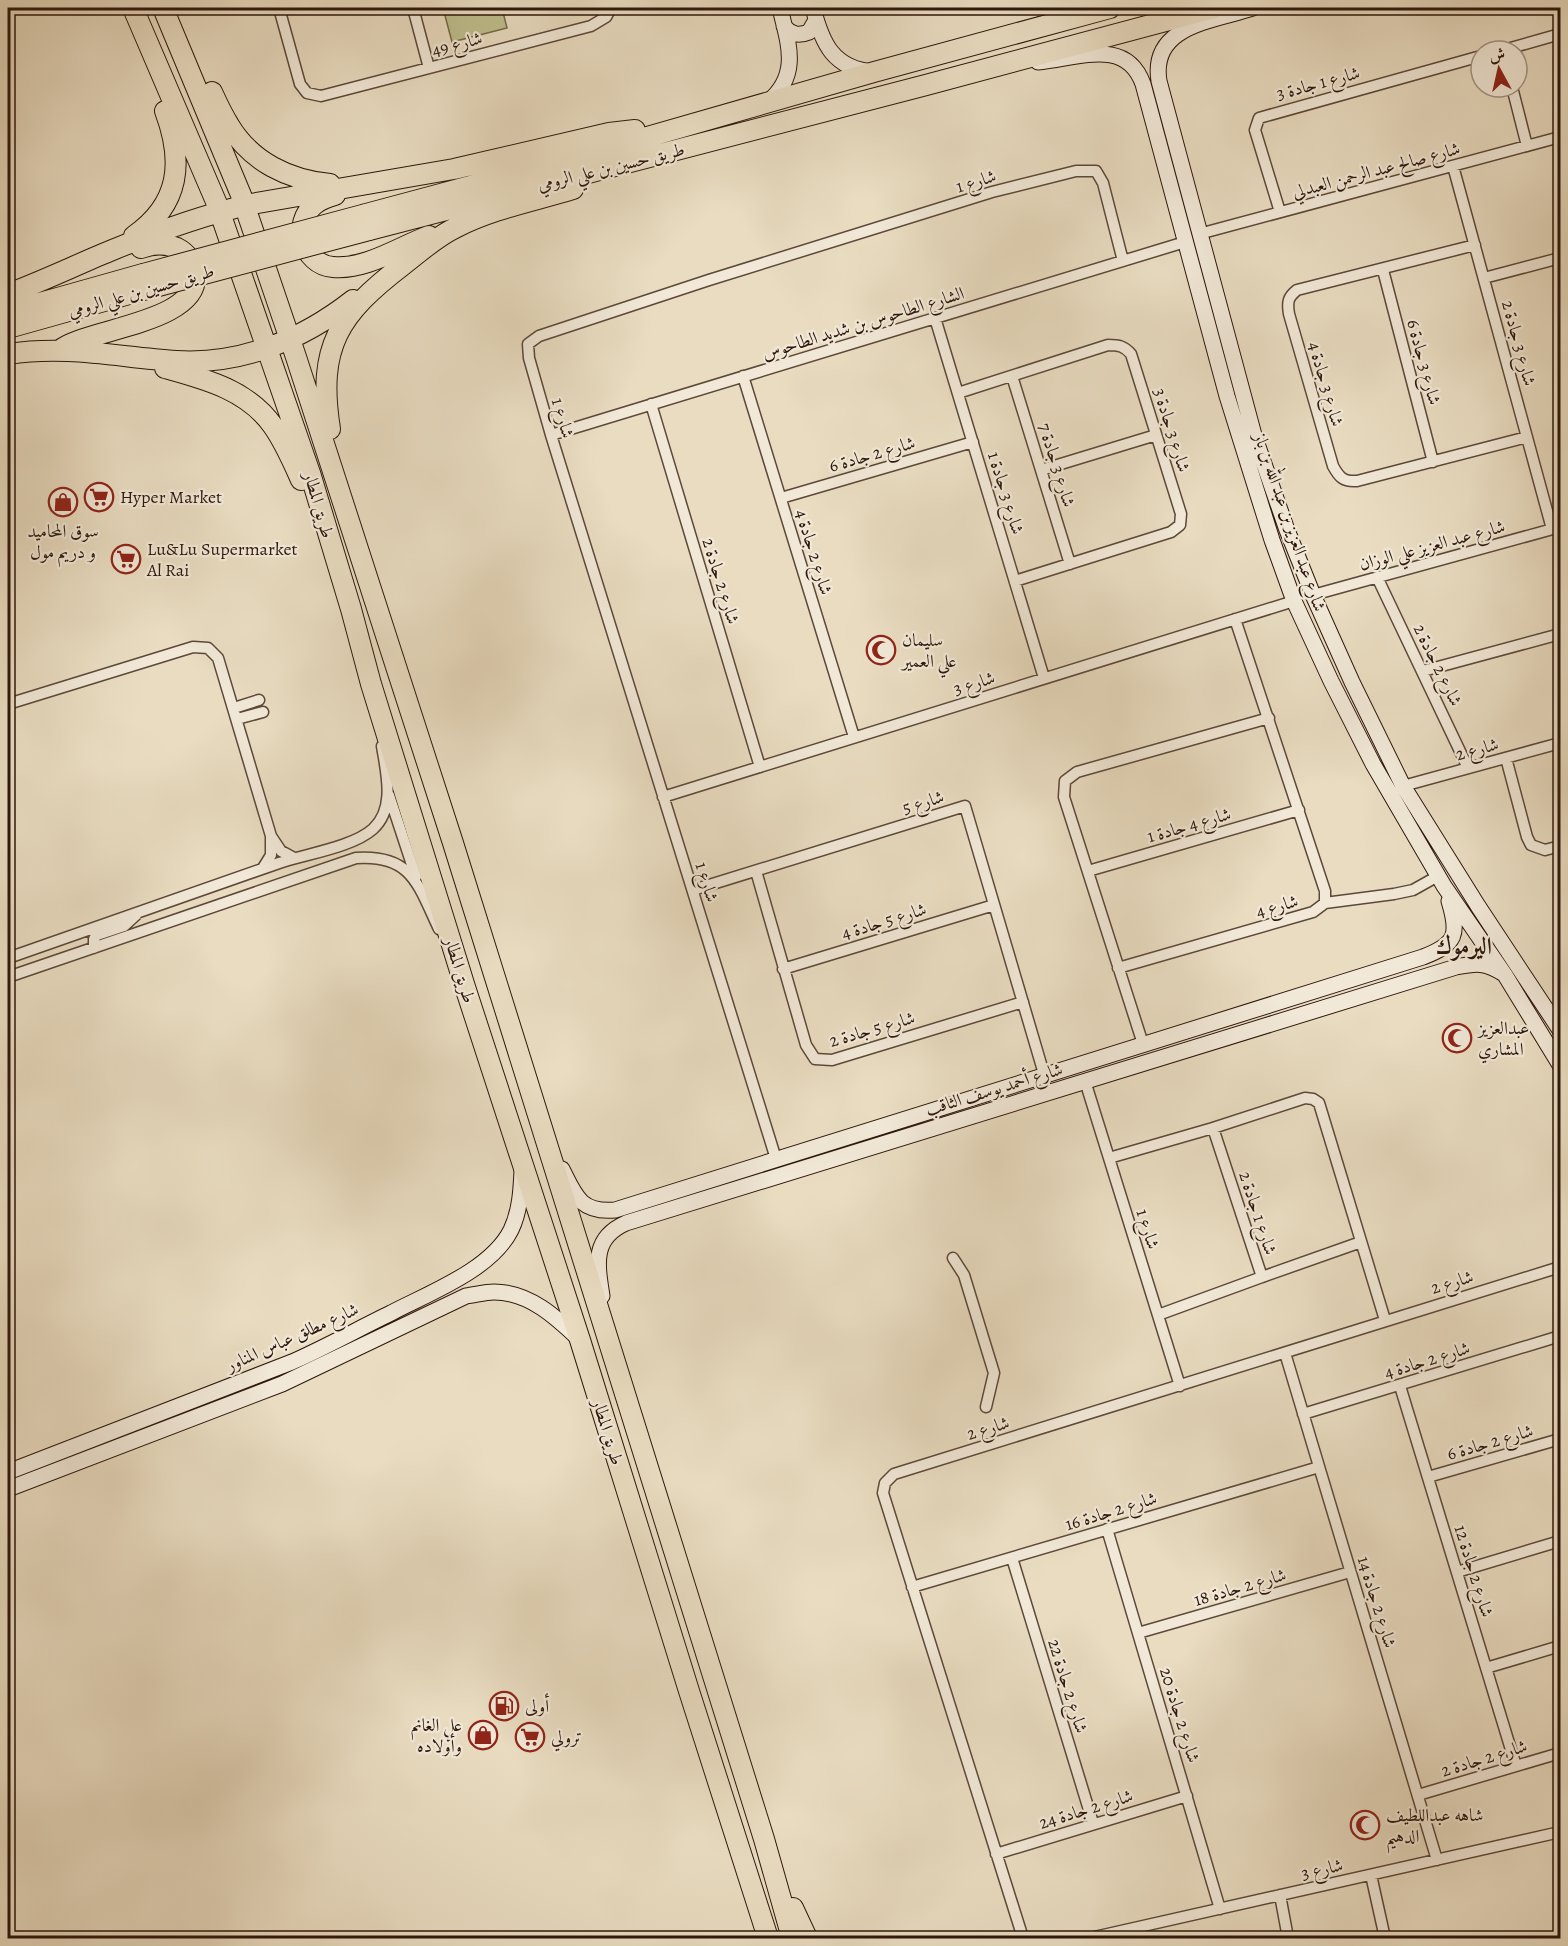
<svg xmlns="http://www.w3.org/2000/svg" width="1568" height="1946" font-family="Alegreya,Amiri,serif">
	<style>
		.green { fill: #bfbe8d; stroke: #766a4c; stroke-width: 1.5 }
		.lines { fill: none; stroke-linecap: round; stroke-linejoin: round }
		.street-casing { stroke: #5c4839; stroke-width: 13 }
		.secondary-casing { stroke: #2d170c; stroke-width: 17 }
		.highway-casing { stroke: #2d170c; stroke-width: 22 }
		.street { stroke: #f1e8d7; stroke-width: 10 }
		.secondary { stroke: #f1e8d7; stroke-width: 15 }
		.highway { stroke: #e9dcc1; stroke-width: 20 }
		.highway-bridge-casing { stroke: #2d170c; stroke-width: 22; stroke-linecap: butt }
		.highway-bridge { stroke: #e9dcc1; stroke-width: 20 }
		.labels { text-anchor: middle; stroke-width: 4.5; stroke-linejoin: round; paint-order: stroke }
		.street-label { font-size: 18px; fill: #2d170c; stroke: #f1e8d7 }
		.poi-label { font-size: 18px; fill: #2d170c; stroke: #f1e8d7; text-anchor: start }
		.district-label { font-size: 24px; font-weight: bold; fill: #2d170c; stroke: #f1e8d7 }
	</style>
	<rect width="100%" height="100%" fill="#e9dcc1"/>
	<filter id="stains"><feTurbulence type="fractalNoise" baseFrequency=".00333" numOctaves="4"/><feColorMatrix values="0 0 0 0 .2 0 0 0 0 .09 0 0 0 0 .02 0 0 0 .5 -.17"/></filter>
	<radialGradient id="worn" r=".72"><stop offset=".6" stop-color="#630" stop-opacity="0"/><stop offset="1" stop-color="#630" stop-opacity=".3"/></radialGradient>
	<path class="green" d="M443,8h59l5,20 -55,14z"/>
	<g class="lines">
		<g class="street-casing">
			<path id="street" d="M279,8l21,76 7,9 14,3 270,-70 15,-9 5,-9
				M413,8l16,60
				M1500,51l60,-17
				M1512,87l15,59
				M1453,166l99,363
				M1280,212l-25,-82 4,-12 222,-62
				M1199,234l361,-97
				M1475,245l-178,45c-9,7 -10,12 -8,24l44,152c6,11 10,16 24,15l170,-44
				M1383,270l50,192
				M1484,278l76,-20
				M935,318l109,360
				M743,376l111,361
				M1012,376l58,188
				M958,393l150,-48c11,0 16,1 23,9l50,160 -1,11 -9,7 -156,49
				M651,404l109,363
				M551,435l634,-193
				M1041,470l115,-35
				M781,498l192,-56
				M1377,577l91,191
				M1313,595l247,-68
				M1423,671l137,-37
				M8,704l185,-57 15,1 10,10 53,178v19l-8,13
				M234,708l25,-8
				M237,719l26,-7
				M1506,758l21,79 4,8 14,5 15,-4
				M1403,786l157,-43
				M389,795l27,82
				M663,797l631,-196
				M271,836l10,15 13,7
				M756,871l50,174 9,14 17,1 191,-58
				M1088,871l211,-61
				M693,890l272,-84 79,268
				M1325,903l69,-9 19,-4 25,-14
				M94,948v-9l3,-4 27,-9 12,-11
				M8,958c90,-31 180,-64 271,-95 27,-9 74,-16 94,-34 23,-21 13,-57 9,-83
				M1118,968l195,-56 12,-9v-12l-90,-272
				M783,969l211,-64
				M8,977l348,-119c56,-4 62,27 83,71
				M1143,1044l-79,-247 1,-16 12,-9 192,-54
				M1085,1081l95,305
				M1213,1128l49,149 99,-35
				M1109,1158l104,-30 92,-30 8,1 6,4 66,217
				M776,1159l-225,-724 -22,-77 -1,-14 11,-8 170,-56 283,-88 84,-21h20l7,12 20,78
				M953,1258l11,17 30,98 -8,34
				M1158,1315l104,-38
				M1285,1353l152,507
				M1400,1386l116,380
				M1303,1414l257,-78
				M1428,1477l132,-38
				M1107,1529l113,380
				M1012,1558l81,265
				M1457,1572l103,-31
				M912,1587l407,-120
				M1138,1633l212,-61
				M1486,1668l74,-22
				M1418,1795l142,-42
				M996,1854l191,-58
				M1371,1875l14,63
				M1280,1895l8,43
				M1023,1938l-140,-445 2,-10 9,-9 666,-207
				M1090,1938l470,-106
				M1557,1938h3"/>
		</g>
		<g class="secondary-casing">
			<path id="secondary" d="M813,8c9,35 20,61 61,64
				M1253,8c-39,13 -103,17 -94,73l95,354 33,95 26,65 39,87 51,104 75,120 82,124
				M784,26c7,9 15,10 25,6l7,-12
				M1038,62c38,-3 88,-26 105,22l84,312 45,144 22,61 37,80 42,83 71,122 61,89 55,90
				M768,102c33,-28 20,-59 12,-94
				M562,1169c13,26 18,44 53,41l808,-253c34,-13 36,-23 26,-56
				M602,1296c-5,-32 -10,-58 24,-73l830,-256c21,-4 29,-5 48,7
				M8,1472l284,-110c34,-15 66,-33 99,-49 38,-20 100,-43 120,-83 9,-19 10,-39 11,-59
				M8,1489l274,-105 184,-88c9,-1 19,-4 28,-4 35,0 62,25 86,48"/>
		</g>
		<g class="highway-casing">
			<path id="highway" d="M133,8l84,196 93,269 41,136 20,75 94,303 115,353 109,351 79,247
				M163,8l78,187 55,162 157,486 311,996 28,99
				M212,92c5,11 10,22 17,33 22,37 60,55 101,59
				M335,195c-7,2 -14,4 -20,9 -24,19 -12,61 18,63 33,3 66,-20 96,-31
				M366,214l201,-54 307,-88 236,-64
				M369,230l557,-145 288,-77
				M134,236c46,-32 50,-74 31,-125
				M8,294c35,-13 68,-29 102,-43 46,-19 93,-36 141,-47l203,-35 155,-36 26,-3
				M8,312l135,-38
				M8,328l139,-39
				M63,348c30,-20 138,-26 132,-75 -1,-10 -8,-20 -18,-25 -12,-5 -25,-4 -36,0
				M8,354c59,-9 109,3 168,7 65,4 126,-21 177,-61
				M165,368c40,11 83,22 108,58 12,17 20,36 28,54
				M330,429c-13,-83 9,-115 73,-164 17,-13 33,-28 52,-37 36,-19 79,-27 118,-39
				M793,1908l14,30"/>
		</g>
		<use href="#street" class="street"/>
		<use href="#secondary" class="secondary"/>
		<use href="#highway" class="highway"/>
		<g class="highway-bridge-casing">
			<path id="highway-bridge" d="M143,274l223,-60
				M147,289l222,-59"/>
		</g>
		<use href="#highway-bridge" class="highway-bridge"/>
	</g>
	<defs>
		<g id="supermarket-ring" transform="scale(1.5)"><circle r="9.5" fill="#f1e8d7" stroke="#8f2418" stroke-width="1.5"/><path d="M-6-5.5h2.5l.6 2H6L4.5 2H-2.5L-4.4-4H-6ZM-1.5 3.2a1.3 1.3 0 1 0 .1 0ZM3 3.2a1.3 1.3 0 1 0 .1 0Z" fill="#8f2418"/></g>
		<g id="shop-ring" transform="scale(1.5)"><circle r="9.5" fill="#f1e8d7" stroke="#8f2418" stroke-width="1.5"/><path d="M-5-2.5h2.3a2.7 3.5 0 0 1 5.4 0H5L5.5 6h-11ZM-1.5-2.5h3a1.5 2.3 0 0 0-3 0Z" fill="#8f2418"/></g>
		<g id="mosque-ring" transform="scale(1.5)"><circle r="9.5" fill="#f1e8d7" stroke="#8f2418" stroke-width="1.5"/><path d="M3.5-4.9A6 6 0 1 0 3.5 4.9A5 5 0 1 1 3.5-4.9Z" fill="#8f2418"/></g>
		<g id="fuel-ring" transform="scale(1.5)"><circle r="9.5" fill="#f1e8d7" stroke="#8f2418" stroke-width="1.5"/><path d="M-5.5-6h7V0h2V4h1.3V-2.5L3-4.5l.8-.8L6-3V5H2.5V1h-1V6h-7ZM-4.2-4.7v3.2H.2V-4.7Z" fill="#8f2418"/></g>
	</defs>
	<g fill-rule="evenodd">
		<use href="#supermarket-ring" x="99" y="497"/>
		<use href="#shop-ring" x="63" y="502"/>
		<use href="#supermarket-ring" x="126" y="559"/>
		<use href="#mosque-ring" x="881" y="650"/>
		<use href="#mosque-ring" x="1457" y="1038"/>
		<use href="#fuel-ring" x="504" y="1706"/>
		<use href="#shop-ring" x="483" y="1735"/>
		<use href="#supermarket-ring" x="530" y="1737"/>
		<use href="#mosque-ring" x="1365" y="1825"/>
	</g>
	<g class="labels">
		<g class="street-label">
			<text transform="translate(457 44) rotate(-15)" y="6">شارع 49</text>
			<text transform="translate(1318 83) rotate(-15)" y="6">شارع 1 جادة 3</text>
			<text transform="translate(611 167) rotate(-14)" y="6">طريق حسين بن علي الرومي</text>
			<text transform="translate(1376 170) rotate(-15)" y="6">شارع صالح عبد الرحمن العبدلي</text>
			<text transform="translate(976 181) rotate(-17)" y="6">شارع 1</text>
			<text transform="translate(141 291) rotate(-16)" y="6">طريق حسين بن علي الرومي</text>
			<text transform="translate(863 323) rotate(-17)" y="6">الشارع الطاحوس بن شديد الطاحوس</text>
			<text transform="translate(1519 343) rotate(75)" y="6">شارع 3 جادة 2</text>
			<text transform="translate(1424 362) rotate(75)" y="6">شارع 3 جادة 6</text>
			<text transform="translate(1326 384) rotate(74)" y="6">شارع 3 جادة 4</text>
			<text transform="translate(563 418) rotate(74)" y="6">شارع 1</text>
			<text transform="translate(1172 430) rotate(73)" y="6">شارع 3 جادة 3</text>
			<text transform="translate(872 454) rotate(-16)" y="6">شارع 2 جادة 6</text>
			<text transform="translate(1057 465) rotate(73)" y="6">شارع 3 جادة 7</text>
			<text transform="translate(1006 493) rotate(73)" y="6">شارع 3 جادة 1</text>
			<text transform="translate(319 505) rotate(74)" y="6">طريق المطار</text>
			<text transform="translate(1290 522) rotate(71)" y="6">شارع عبد العزيز بن عبد الله بن باز</text>
			<text transform="translate(1432 545) rotate(-15)" y="6">شارع عبد العزيز علي الوزان</text>
			<text transform="translate(814 552) rotate(73)" y="6">شارع 2 جادة 4</text>
			<text transform="translate(721 581) rotate(73)" y="6">شارع 2 جادة 2</text>
			<text transform="translate(1438 665) rotate(64)" y="6">شارع 2 جادة 2</text>
			<text transform="translate(974 683) rotate(-17)" y="6">شارع 3</text>
			<text transform="translate(1477 749) rotate(-15)" y="6">شارع 2</text>
			<text transform="translate(923 802) rotate(-17)" y="6">شارع 5</text>
			<text transform="translate(1189 825) rotate(-16)" y="6">شارع 4 جادة 1</text>
			<text transform="translate(707 882) rotate(73)" y="6">شارع 1</text>
			<text transform="translate(1277 906) rotate(-16)" y="6">شارع 4</text>
			<text transform="translate(884 921) rotate(-17)" y="6">شارع 5 جادة 4</text>
			<text transform="translate(460 970) rotate(73)" y="6">طريق المطار</text>
			<text transform="translate(872 1029) rotate(-16)" y="6">شارع 5 جادة 2</text>
			<text transform="translate(994 1089) rotate(-17)" y="6">شارع أحمد يوسف الثاقب</text>
			<text transform="translate(1258 1213) rotate(72)" y="6">شارع 1 جادة 2</text>
			<text transform="translate(1148 1229) rotate(73)" y="6">شارع 1</text>
			<text transform="translate(1452 1282) rotate(-17)" y="6">شارع 2</text>
			<text transform="translate(292 1337) rotate(-24)" y="6">شارع مطلق عباس المناور</text>
			<text transform="translate(1427 1360) rotate(-17)" y="6">شارع 2 جادة 4</text>
			<text transform="translate(988 1428) rotate(-17)" y="6">شارع 2</text>
			<text transform="translate(608 1432) rotate(73)" y="6">طريق المطار</text>
			<text transform="translate(1490 1442) rotate(-16)" y="6">شارع 2 جادة 6</text>
			<text transform="translate(1111 1511) rotate(-17)" y="6">شارع 2 جادة 16</text>
			<text transform="translate(1474 1571) rotate(73)" y="6">شارع 2 جادة 12</text>
			<text transform="translate(1240 1587) rotate(-16)" y="6">شارع 2 جادة 18</text>
			<text transform="translate(1377 1602) rotate(73)" y="6">شارع 2 جادة 14</text>
			<text transform="translate(1068 1686) rotate(73)" y="6">شارع 2 جادة 22</text>
			<text transform="translate(1180 1715) rotate(73)" y="6">شارع 2 جادة 20</text>
			<text transform="translate(1484 1758) rotate(-17)" y="6">شارع 2 جادة 2</text>
			<text transform="translate(1086 1809) rotate(-17)" y="6">شارع 2 جادة 24</text>
			<text transform="translate(1322 1869) rotate(-13)" y="6">شارع 3</text>
		</g>
		<g class="poi-label">
			<text x="120" y="503">Hyper Market</text>
			<text x="63" y="537" text-anchor="middle">سوق المحاميد<tspan x="63" dy="21">و دريم مول</tspan></text>
			<text x="147" y="555">Lu&amp;Lu Supermarket<tspan x="147" dy="21">Al Rai</tspan></text>
			<text x="902" y="646">سليمان<tspan x="902" dy="21">علي العمير</tspan></text>
			<text x="1478" y="1034">عبدالعزيز<tspan x="1478" dy="21">المشاري</tspan></text>
			<text x="525" y="1712">أولى</text>
			<text x="462" y="1731" text-anchor="end">علي الغانم<tspan x="462" dy="21">وأولاده</tspan></text>
			<text x="551" y="1743">ترولي</text>
			<text x="1386" y="1821">شاهه عبداللطيف<tspan x="1386" dy="21">الدهيم</tspan></text>
		</g>
		<g class="district-label">
			<text x="1464" y="954">اليرموك</text>
		</g>
	</g>
	<rect width="1568" height="1946" fill="none" stroke="#e9dcc1" stroke-width="30"/>
	<rect x="9" y="9" width="1550" height="1928" fill="none" stroke="#2d170c" stroke-width="3"/>
	<rect x="15" y="15" width="1538" height="1916" fill="none" stroke="#2d170c" stroke-width="1.5"/>
	<g transform="translate(1499 69) rotate(352)"><circle r="28" fill="#f1e8d7" stroke="#a39486" stroke-width="1.5"/>
	<path d="M0-4.5L10 22L0 15L-10 22Z" fill="#8f2418"/>
	<text y="-9" font-size="16" font-weight="bold" text-anchor="middle" fill="#2d170c">ش</text>
	</g>
	<rect width="100%" height="100%" filter="url(#stains)"/>
	<rect width="100%" height="100%" fill="url(#worn)"/>
</svg>
